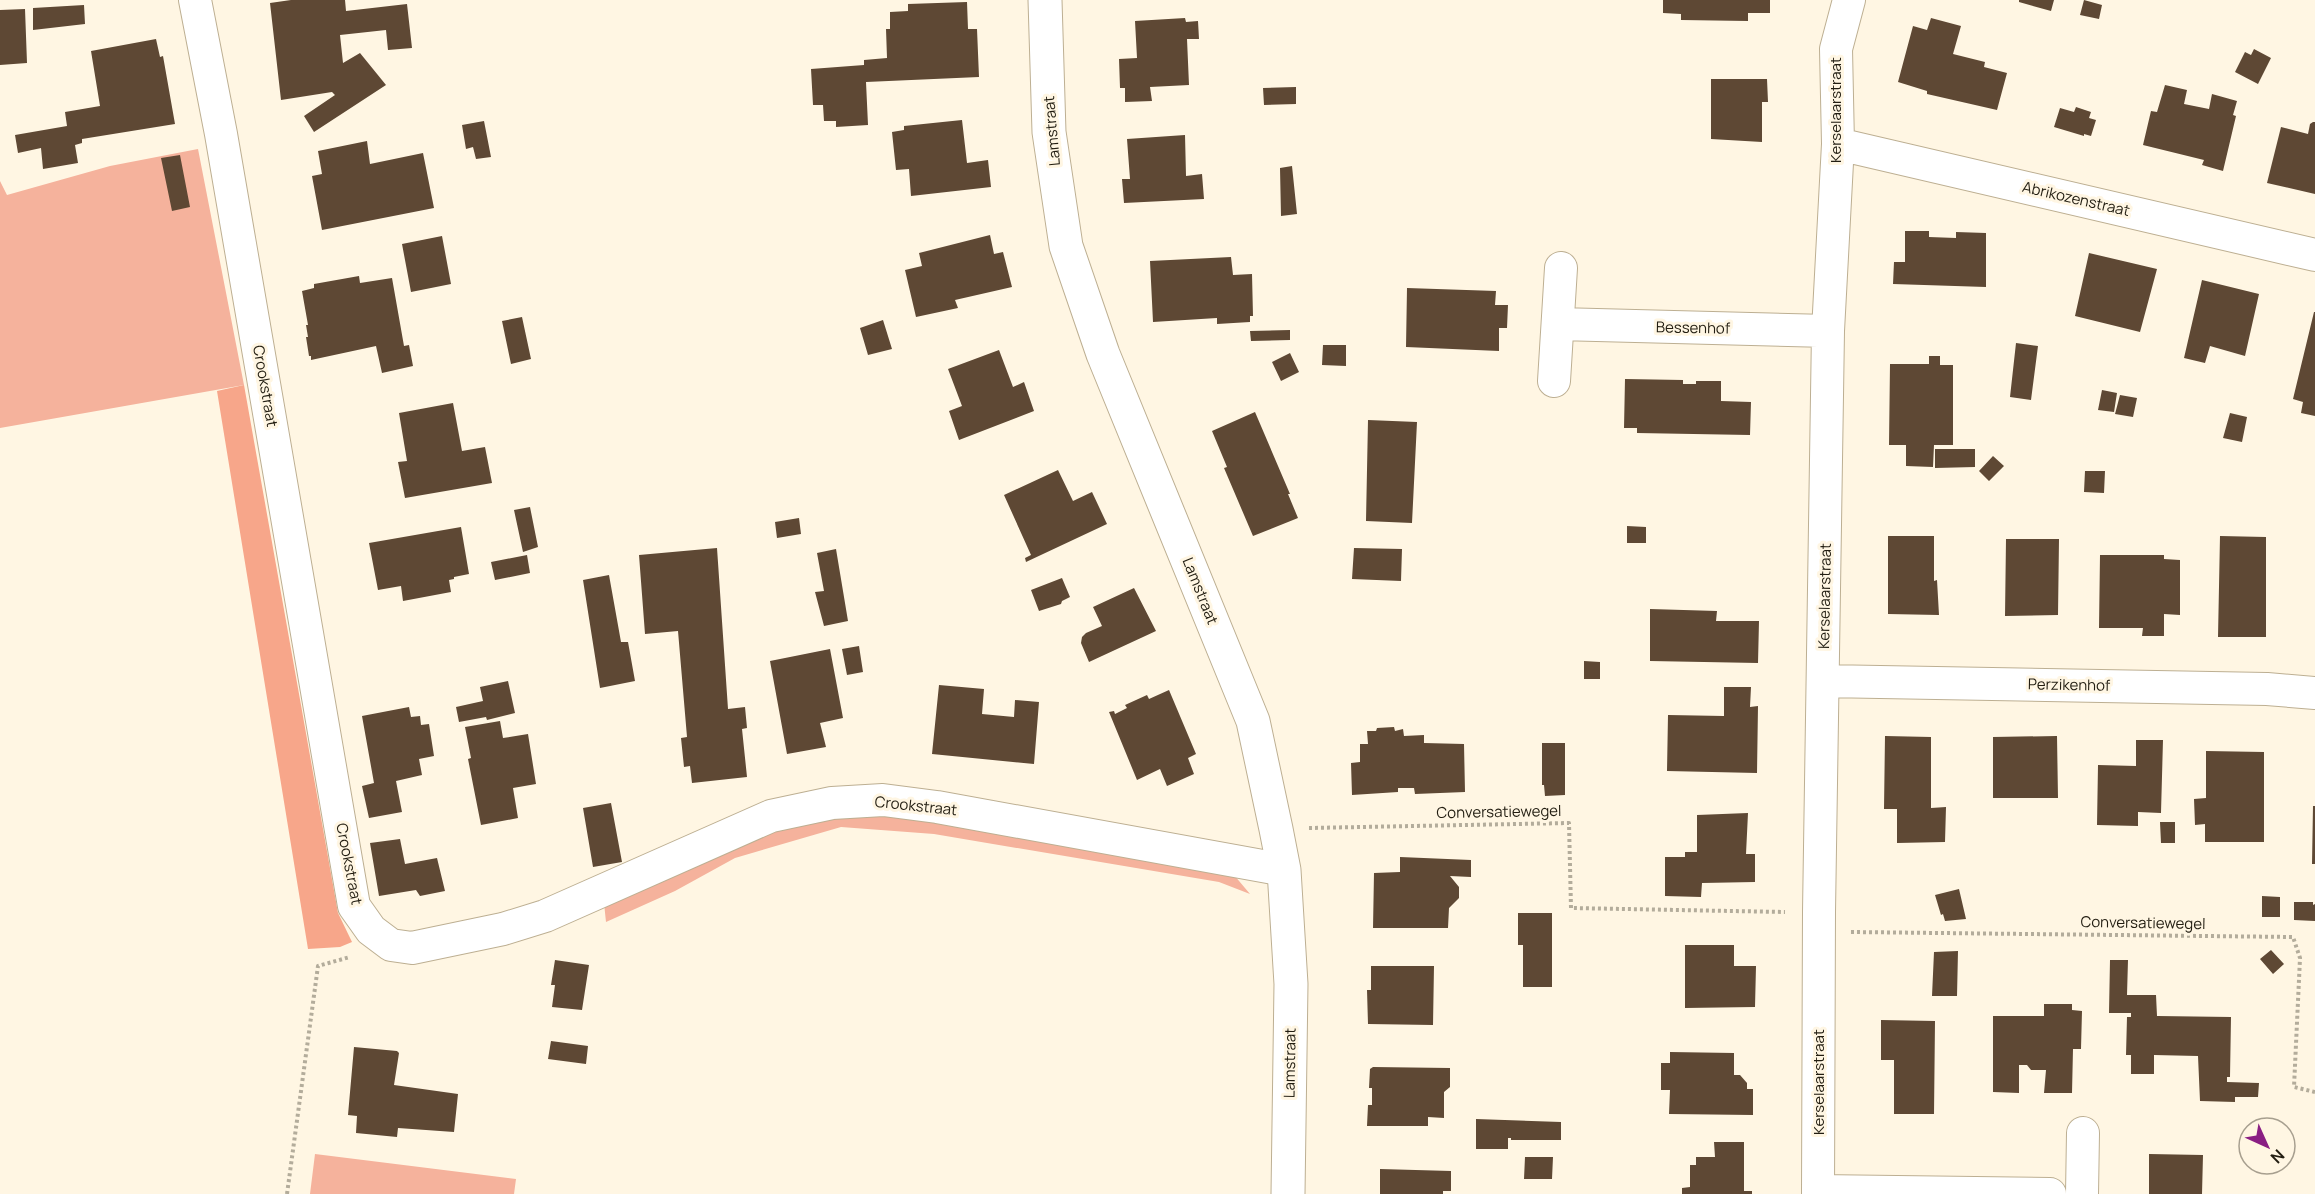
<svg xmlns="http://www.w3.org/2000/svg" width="2315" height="1194" font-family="Manrope,sans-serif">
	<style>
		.green { fill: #f5b29c }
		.forest { fill: #f7a68a }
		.building { fill: #5e4834 }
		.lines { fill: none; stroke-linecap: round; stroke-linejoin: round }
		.street-casing { stroke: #bdaf92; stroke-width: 34 }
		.secondary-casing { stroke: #bdaf92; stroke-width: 35 }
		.path { stroke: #b3ac9b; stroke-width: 4; stroke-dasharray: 3 3; stroke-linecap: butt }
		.street { stroke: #fff; stroke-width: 32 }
		.secondary { stroke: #fff; stroke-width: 33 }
		.labels { text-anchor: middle; stroke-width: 6; stroke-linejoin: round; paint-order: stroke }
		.street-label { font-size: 15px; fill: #221d11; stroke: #fff6e3 }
	</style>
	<rect width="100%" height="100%" fill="#fff6e3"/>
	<path class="green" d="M198,149l46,236 -244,43v-247l7,14 103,-29z
		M894,811l340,64 16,19 -31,-12 -285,-48 -93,-7 -106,31 -60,33 -69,31 -2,-19 162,-75 64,-14z
		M315,1154l201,25 -2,15h-204z"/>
	<path class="forest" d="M244,385l94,528 14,29 -12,5 -32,2 -91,-558z"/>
	<path class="building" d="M291,0h54l1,11 61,-7 5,44 -24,2 -2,-20 -46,5 3,28 17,-10 26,32 -72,47 -10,-16 31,-21 -3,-3 -51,8 -11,-97z
		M1663,0h107v13h-22v8l-67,-1v-6l-18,-1z
		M2019,0h35l-3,11 -32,-9z
		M2084,0l18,5 -3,14 -19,-4z
		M967,2l1,27h9l2,48 -113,5 2,43 -32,2v-6h-12l-1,-16h-10l-2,-36 53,-4v-5l23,-2 -1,-29h4v-17l18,-1v-7z
		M84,5l1,19 -52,6v-22z
		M25,9l2,54 -27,2v-55z
		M1185,18l1,4 12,-1 1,18h-12l2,46 -39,2 2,14 -27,1v-14h-5l-1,-29 18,-1 -2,-37z
		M1931,18l30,8 -8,28 32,8 -1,5 23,6 -10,37 -70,-16v-3l-29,-9 15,-56 14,4z
		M156,39l4,18 3,-1 12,68 -93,15v4l-7,2 3,18 -35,6 -2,-21 -23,5 -3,-18 52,-9 -2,-14 35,-6 -9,-55z
		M2254,49l17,9 -13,26 -23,-12 10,-20 6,3z
		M1711,79h56l1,23h-6v40l-51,-3z
		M2165,85l22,5 -3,14 25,5 3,-15 25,7 -4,14 3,1 -13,55 -21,-6 2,-5 -61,-15 8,-34 6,1z
		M1296,87v17l-32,1 -1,-17z
		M2076,107l15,5 -2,6 7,2 -5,16 -7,-2v2l-30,-9 6,-19 14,4z
		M962,120l5,43 21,-3 3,27 -80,9 -2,-27 -13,1 -4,-38 12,-2v-4z
		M484,121l7,36 -15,2 -3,-12 -7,2 -4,-24z
		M2313,122h2v72l-48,-11 14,-56 27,7 2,-10z
		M1185,135l1,41 16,-2 2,25 -80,4 -2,-24h8l-3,-40z
		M367,141l3,23 53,-11 11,55 -112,22 -10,-54 10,-2 -4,-23z
		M180,155l10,52 -18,4 -11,-53z
		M1292,166l5,48 -16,2 -1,-48z
		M1905,231h24v6l27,1v-6l30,1v54l-93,-3 1,-22h11z
		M990,235l4,19 9,-2 9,35 -57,13 3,8 -42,9 -11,-47 17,-4 -3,-13z
		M442,236l9,48 -40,8 -9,-48z
		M2089,253l68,16 -17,63 -65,-16z
		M1231,257l2,18 19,-1 1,42h-3v6l-33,2v-6l-64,4 -3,-61z
		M359,276l1,7 32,-5 12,68 5,-1 4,21 -31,7 -6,-27 -65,14v-4h-2l-3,-19h2l-2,-12h2l-6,-34 12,-3v-4z
		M2202,280l57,14 -14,62 -35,-10 -5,17 -21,-5z
		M1407,288l89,3 -1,14h13l-1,23h-8v23l-93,-4z
		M2314,312h1v104l-14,-3 2,-11 -10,-3z
		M522,317l9,42 -20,5 -9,-43z
		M883,320l9,29 -24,6 -8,-27z
		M1290,330v10l-39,1 -1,-10z
		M2016,343l22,3 -7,54 -21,-3z
		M1323,345h23v21l-24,-1z
		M999,350l14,37 11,-5 10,29 -75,29 -10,-29 13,-5 -14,-37z
		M1290,353l9,19 -18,9 -9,-19z
		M1929,356h11v9h13v80h-19l-1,22 -27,-1v-21h-17l1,-81h39z
		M1625,379l58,1v4h13v-3h25v20l30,1 -1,33 -113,-2v-5h-13z
		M2102,390l15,3 -3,19 -16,-2z
		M2120,395l17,3 -4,19 -18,-3z
		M453,403l9,48 23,-4 7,36 -87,15 -7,-36 9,-1 -8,-48z
		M1255,412l35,82h-2l10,24 -45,18 -29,-68 3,-1 -15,-36z
		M2230,413l17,4 -5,25 -19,-4z
		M1368,420l49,2 -5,101 -46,-2z
		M1935,449h40v18l-40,1z
		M1993,456l11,10 -15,15 -10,-10z
		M1058,470l15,31 19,-9 15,32 -81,38 -1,-4 6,-3 -27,-60z
		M2085,471h20l-1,22 -20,-1z
		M530,507l8,40 -15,5 -9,-42z
		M799,518l2,16 -24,4 -2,-16z
		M1627,526l19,1v16h-19z
		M461,527l8,47 -15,3v2l-5,1 2,12 -48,9 -2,-15 -23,4 -9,-47z
		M1888,536h46v45l3,-1 2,35 -51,-1z
		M2220,536l46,1v100h-48z
		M2006,539h53l-1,76 -53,1z
		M717,548l11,161 17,-2 2,21 -5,1 5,48 -55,6 -2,-17 -6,1 -3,-29 6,-1 -9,-106 -33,3 -6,-79z
		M1354,548l48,1 -1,32 -49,-2z
		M836,549l12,72 -24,5 -9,-34 9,-1 -7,-38z
		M527,555l3,18 -35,7 -4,-18z
		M2100,555h64v4l16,1v55l-16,-1v22h-22l1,-8h-44z
		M609,575l12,67h7l7,39 -35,7 -17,-108z
		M1062,578l8,19 -8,4 -1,3 -22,7 -8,-21z
		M1134,588l22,43 -67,31 -8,-19 1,-6 4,-4 16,-7 -9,-19z
		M1650,609l67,2 -1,10h43l-1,42 -108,-2z
		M859,646l4,26 -16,3 -5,-26z
		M830,649l13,69 -23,5 6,24 -39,7 -17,-93z
		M1584,661l16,1v17h-16z
		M508,681l7,32 -28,7 -1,-3 -27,5 -3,-15 27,-6 -3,-14z
		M939,685l45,4 -2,25 32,3 1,-17 24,2 -5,62 -102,-10z
		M1724,687h27l-1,20 8,-1 -1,67 -90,-2 1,-56 56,1z
		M1169,690l27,64 -8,4 6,16 -27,12 -7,-17 -23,11 -28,-68 5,-1 1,3 12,-6 -2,-3 22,-10 2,4z
		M409,707l2,10 9,-1 1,9 8,-1 5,32 -15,3 3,16 -26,6 6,31 -33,6 -7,-32 12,-3 -12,-67z
		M500,721l3,17 25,-4 8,50 -23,4 5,30 -37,7 -13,-66 3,-1 -6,-31z
		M1394,727l1,4 8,-2 1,7 20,-1v8l40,1 1,48 -50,2 -1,-6h-16v4l-46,3 -1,-32 9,-1v-18h8l-1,-13h9l1,-3z
		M1885,736l46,1v71l15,-1 -1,35 -48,1v-34h-13z
		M2057,736l1,62h-65v-61z
		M2136,740h27l-2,73 -23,-1v14l-41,-1 1,-60 38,1z
		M1542,743h23v52l-20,1 -1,-11h-2z
		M2206,751l58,1v90h-59v-18l-10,1 -1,-26 12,-1z
		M611,803l11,59 -29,5 -10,-59z
		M2313,806h2v58h-3z
		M1748,813l-2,41h9v28l-53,1 -1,14 -36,-1v-39h20v-5h12v-37z
		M2160,822h15v21h-14z
		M400,839l5,25 32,-6 8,33 -25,5 -4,-6 -37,6 -9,-53z
		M1400,857l71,3v17l-21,-1 9,11v11l-10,10 -1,20h-75l1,-55 26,-1z
		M1959,889l7,30 -21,2 -2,-7 -2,1 -6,-20z
		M2262,896l18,1v20h-18z
		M2294,902h19v3l2,-1v17l-21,-1z
		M1518,913h34v74h-29v-42h-5z
		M1685,945h49v21h22l-1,41 -70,1z
		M2271,950l13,14 -11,10 -13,-15z
		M1958,951l-1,45h-25l2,-44z
		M555,960l34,5 -7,45 -30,-3 3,-22h-4z
		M2110,960h18l-1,35h29l1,21 74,1 -1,60h-3v5l32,1 -1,14h-23v5l-35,-1 -2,-45 -44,-1v19h-23v-19h-5l1,-38h4v-4h-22z
		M1371,966h63l-1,59 -65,-1 -1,-34h4z
		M2044,1004h28v6l10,1 -1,38h-8l-1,44h-28l2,-23h-15l-4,-5h-8v28l-26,-1v-76h51z
		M1881,1020l54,1 -1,93h-40v-54h-13z
		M551,1041l37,5 -2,18 -38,-5z
		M354,1047l43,4 2,2 -5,32 64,9 -4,38 -56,-4 -1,9 -41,-4 1,-17 -9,-1z
		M1670,1052l64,1v22h6l7,8v6h6v26l-84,-1 1,-24h-9v-27h9z
		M1373,1067l77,1v19l-6,5v26l-16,-1v9h-61l1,-21h4v-17h-3l1,-19z
		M1476,1119l85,3v18h-50v-2h-3v11h-32z
		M1714,1142h30v49h8v3h-70v-6l8,-1v-22h6v-8h19z
		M2149,1154l54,1 -1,39h-53z
		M1525,1157h28l-1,22h-28z
		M1380,1169l71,2v20h-8v3h-63z"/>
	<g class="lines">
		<g class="street-casing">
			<path id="street" d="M195,0l26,134 133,772 17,24 20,15 21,3 91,-19 42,-13 226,-100 61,-13 51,-3 54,7 347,63
				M1838,144l477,111
				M1558,324l270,7
				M1554,381l7,-113
				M1824,681l443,8 48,4
				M1818,1191l232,3
				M1818,1194l1,-282 9,-581 10,-187 -2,-95 13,-49
				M2082,1194l1,-61"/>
		</g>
		<g class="secondary-casing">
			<path id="secondary" d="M1045,0l4,132 17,114 37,108 150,367 23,108 8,41 7,114 -3,210"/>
		</g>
		<path class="path" d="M1309,828l260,-5 2,85 214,4
			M1851,932l442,5 7,21 -6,129 21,5
			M287,1194l31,-228 32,-9"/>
		<use href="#street" class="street"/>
		<use href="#secondary" class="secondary"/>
	</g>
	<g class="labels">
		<g class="street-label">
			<text transform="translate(1836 110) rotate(-90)" y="5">Kerselaarstraat</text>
			<text transform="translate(1052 131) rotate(-95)" y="5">Lamstraat</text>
			<text transform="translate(2076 199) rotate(13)" y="5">Abrikozenstraat</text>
			<text transform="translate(1693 328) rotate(1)" y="5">Bessenhof</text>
			<text transform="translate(265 386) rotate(80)" y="5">Crookstraat</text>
			<text transform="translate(1200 591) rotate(68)" y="5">Lamstraat</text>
			<text transform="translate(1825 596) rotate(-89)" y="5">Kerselaarstraat</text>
			<text transform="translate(2069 685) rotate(1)" y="5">Perzikenhof</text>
			<text transform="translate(916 806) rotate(6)" y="5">Crookstraat</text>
			<text transform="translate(1499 812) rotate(-1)" y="5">Conversatiewegel</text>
			<text transform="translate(349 864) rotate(79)" y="5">Crookstraat</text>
			<text transform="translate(2143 923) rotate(1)" y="5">Conversatiewegel</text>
			<text transform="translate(1290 1063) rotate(-89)" y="5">Lamstraat</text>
			<text transform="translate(1819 1082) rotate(-90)" y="5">Kerselaarstraat</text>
		</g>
	</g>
	<g transform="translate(2267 1146) rotate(135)"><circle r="28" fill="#fff6e3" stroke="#a79f8f" stroke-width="1.5"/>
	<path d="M0-4.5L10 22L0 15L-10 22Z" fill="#8a1e83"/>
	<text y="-9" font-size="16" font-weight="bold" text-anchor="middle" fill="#221d11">N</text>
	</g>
</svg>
